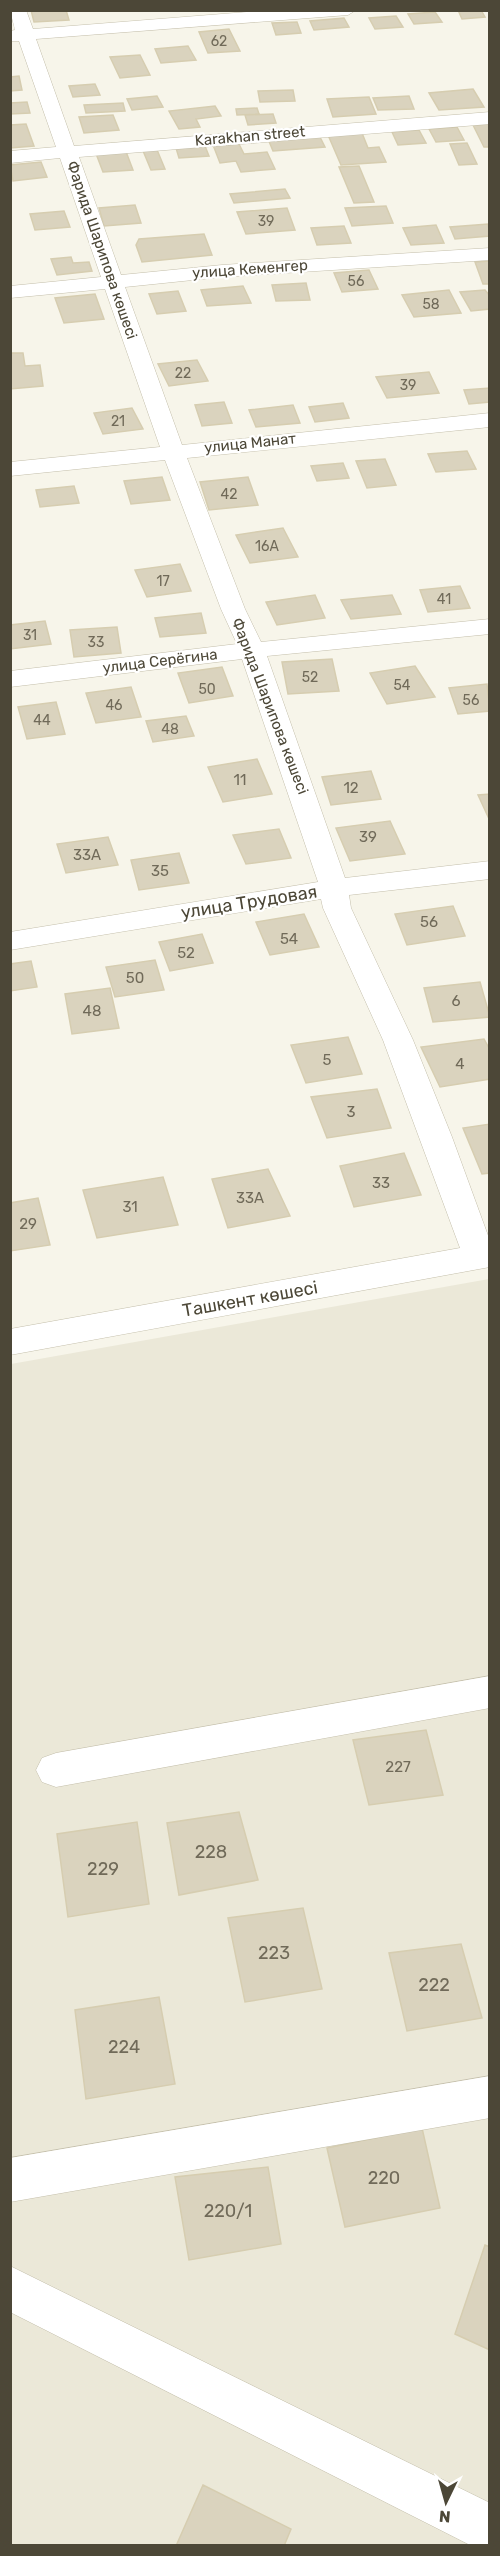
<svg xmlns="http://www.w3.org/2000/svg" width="500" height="2556" font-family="Rubik,sans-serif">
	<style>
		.residential { fill: #ebe8d8 }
		.building { fill: #dad3be; stroke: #d6cdb0; stroke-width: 1.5 }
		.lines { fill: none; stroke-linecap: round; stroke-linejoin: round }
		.minor-casing { stroke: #c4bfab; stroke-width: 1 }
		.minor { fill: #fff; fill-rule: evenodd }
		.labels { text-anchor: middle; stroke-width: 4.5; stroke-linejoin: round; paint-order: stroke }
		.far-number-label { font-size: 14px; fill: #706a59 }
		.far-street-label { font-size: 15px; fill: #4c4737; stroke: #fff }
		.number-label { font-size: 15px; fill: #706a59 }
		.street-label { font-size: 18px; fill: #4c4737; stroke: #fff }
		.near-number-label { font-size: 18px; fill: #706a59 }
	</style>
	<rect width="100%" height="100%" fill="#f7f5ea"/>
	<path class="residential" d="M489,1279v1266l-478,1v-1182z"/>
	<path class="building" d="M31,10h35l3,10 -35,2z
		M458,10h23l4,7 -23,2z
		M435,12l7,10 -28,2 -6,-10z
		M396,16l7,11 -28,2 -6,-11z
		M344,18l5,9 -35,3 -4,-9z
		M297,22l4,11 -25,2 -4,-12z
		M229,29l11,22 -32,2 -9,-21z
		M188,46l8,14 -35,3 -6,-14z
		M140,55l10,20 -30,3 -10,-21z
		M19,76l3,14 -12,1v-14z
		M95,84l5,11 -27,2 -4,-11z
		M473,89l11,18 -45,3 -10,-17z
		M293,90l2,11 -35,1 -2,-11z
		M157,96l6,11 -31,3 -5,-11z
		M409,96l5,13 -36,1 -5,-12z
		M369,97l7,17 -43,3 -6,-18z
		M27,102l3,11 -20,1v-11z
		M123,103l2,8 -39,2 -2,-8z
		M215,106l6,10 -25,3 4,8 -21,2 -10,-18z
		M257,108l2,6 -22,1 -1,-6z
		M273,114l3,9 -28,2 -3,-10z
		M113,115l6,15 -35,3 -5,-16z
		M26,124l8,22 -24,2v-23z
		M490,124v23h-6l-11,-22z
		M457,127l7,13 -28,2 -7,-13z
		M419,130l7,13 -28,2 -6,-13z
		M362,133l6,15 11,-1 7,15 -45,3 -13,-30z
		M319,135l6,12 -52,4 -5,-12z
		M238,142l6,12 23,-2 8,17 -34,3 -5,-11 -16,2 -7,-18z
		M467,143l10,21 -18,1 -9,-21z
		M155,145l10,24 -14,1 -10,-24z
		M205,146l4,10 -30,2 -3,-10z
		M125,149l8,21 -30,2 -8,-21z
		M41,162l6,15 -34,4 -3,-16z
		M359,166l15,36 -20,1 -15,-36z
		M285,189l5,9 -56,5 -4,-9z
		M135,205l6,18 -37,3 -5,-18z
		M386,206l7,17 -41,3 -7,-18z
		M287,208l8,22 -49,4 -9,-22z
		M64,211l6,16 -35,3 -5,-16z
		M488,224l2,12 -35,3 -5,-12z
		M436,225l8,18 -33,2 -8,-17z
		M344,226l7,17 -34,2 -6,-17z
		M204,234l8,21 -70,7 -6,-17 3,-6z
		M71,257l2,6 16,-1 3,9 -35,4 -6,-16z
		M490,261v23h-7l-8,-22z
		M369,270l9,19 -36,3 -8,-19z
		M306,283l4,17 -34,1 -4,-16z
		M243,286l8,17 -44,3 -6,-16z
		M449,290l12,23 -47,4 -12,-22z
		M485,290l5,6v13l-19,2 -11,-19z
		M178,291l8,20 -29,3 -8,-20z
		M95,294l9,25 -40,4 -9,-25z
		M10,353h13l2,13 15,-1 3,21 -33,3z
		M197,360l11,21 -39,5 -11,-22z
		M429,372l10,21 -52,5 -11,-21z
		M490,388v14l-21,2 -5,-14z
		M224,402l8,21 -30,3 -7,-21z
		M343,403l6,15 -34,4 -6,-15z
		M293,405l7,18 -44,4 -7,-17z
		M132,408l11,21 -40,5 -9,-21z
		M467,451l9,18 -40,3 -8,-18z
		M385,459l11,26 -29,3 -11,-27z
		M343,463l6,15 -32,3 -6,-15z
		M162,477l8,23 -39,4 -7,-23z
		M248,477l10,28 -49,5 -9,-28z
		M74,486l5,17 -39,4 -4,-17z
		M283,528l15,29 -48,6 -14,-28z
		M180,564l11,27 -44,6 -12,-27z
		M460,586l10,22 -42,4 -8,-22z
		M315,595l10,23 -48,7 -11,-23z
		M392,595l9,19 -50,5 -10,-19z
		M201,613l5,20 -46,4 -5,-19z
		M45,621l6,23 -41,5v-24z
		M117,627l4,26 -47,4 -4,-27z
		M332,659l7,32 -51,3 -6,-32z
		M415,666l20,31 -48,7 -17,-31z
		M222,667l11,29 -44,7 -11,-30z
		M487,684l3,27 -32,3 -9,-26z
		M131,687l10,30 -45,6 -10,-30z
		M56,702l9,32 -38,5 -9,-32z
		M186,716l8,20 -41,6 -7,-21z
		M257,759l15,35 -49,8 -15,-35z
		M371,771l10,28 -50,6 -9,-28z
		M490,794v27l-12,-26z
		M390,821l15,33 -55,7 -14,-33z
		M279,829l12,29 -45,6 -13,-29z
		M108,837l10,28 -52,8 -9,-29z
		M179,853l10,30 -50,7 -8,-30z
		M453,906l12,30 -58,9 -12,-31z
		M304,914l15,33 -49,8 -14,-33z
		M202,934l11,29 -43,8 -11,-29z
		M155,960l9,30 -49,7 -9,-30z
		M31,961l6,26 -27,4v-27z
		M480,982l10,35 -57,5 -9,-34z
		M110,988l9,40 -47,6 -7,-40z
		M348,1037l14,37 -56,9 -15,-38z
		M484,1039l6,11v29l-50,8 -19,-40z
		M377,1089l14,39 -64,10 -16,-41z
		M490,1124v49l-8,1 -19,-46z
		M404,1153l17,42 -67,12 -14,-41z
		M268,1169l22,47 -62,12 -16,-49z
		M163,1177l15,48 -81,13 -14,-48z
		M38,1198l12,47 -40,6v-48z
		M426,1730l17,65 -74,10 -16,-65z
		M239,1812l19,68 -79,15 -12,-72z
		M137,1822l12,82 -81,13 -11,-83z
		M303,1908l19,81 -77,13 -17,-84z
		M461,1944l21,74 -75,13 -18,-78z
		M159,1997l16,87 -89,15 -11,-89z
		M422,2128l18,80 -95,19 -18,-79z
		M268,2167l13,77 -92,16 -14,-83z
		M485,2245l5,2v103l-35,-16z
		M203,2485l88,44 -7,17h-108z"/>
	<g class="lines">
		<g class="minor-casing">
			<path id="minor" d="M10,10h16l7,19 240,-19h83l-8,5 -312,24 38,107 416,-34v12l-411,33 42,118 101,-10 268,-17v12l-268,17 -97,10 57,158 308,-32v14l-303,31 58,151 16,33 229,-23v15l-223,22 78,222 145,-17v18l-141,16 2,13 62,132 39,97 38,104v26l-480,88v-26l450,-81 -77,-208 -60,-132 -2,-9 -311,51v-18l308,-50 -76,-223 -232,28v-16l227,-27 -16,-35 -56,-149 -155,16v-14l150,-15 -55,-158 -95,9v-12l91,-9 -41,-119 -50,5v-12l46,-4 -37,-106h-9v-10l5,-1z
				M490,1676v32l-434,79 -14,-5 -6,-12 6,-12 14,-5z
				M490,2076v42l-480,84v-44z
				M10,2266l480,237v43h-18l-462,-234z"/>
		</g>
		<use href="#minor" class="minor"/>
	</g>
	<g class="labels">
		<g class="far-number-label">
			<text x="219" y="46">62</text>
			<text x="266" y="226">39</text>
			<text x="356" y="286">56</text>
			<text x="431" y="309">58</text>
			<text x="183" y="378">22</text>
			<text x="408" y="390">39</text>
			<text x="118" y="426">21</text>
			<text x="229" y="499">42</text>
			<text x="267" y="551">16А</text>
			<text x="163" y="586">17</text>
			<text x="444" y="604">41</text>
			<text x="30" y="640">31</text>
			<text x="96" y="647">33</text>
			<text x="310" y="682">52</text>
			<text x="402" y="690">54</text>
			<text x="207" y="694">50</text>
			<text x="471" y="705">56</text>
			<text x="114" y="710">46</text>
			<text x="42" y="725">44</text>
			<text x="170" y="734">48</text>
		</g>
		<g class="far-street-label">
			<text transform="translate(250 136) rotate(-5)" y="5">Karakhan street</text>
			<text transform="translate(102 250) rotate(71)" y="5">Фарида Шарипова көшесі</text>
			<text transform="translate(250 269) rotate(-4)" y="5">улица Кеменгер</text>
			<text transform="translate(250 443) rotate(-6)" y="5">улица Манат</text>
			<text transform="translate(160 661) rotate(-7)" y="5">улица Серёгина</text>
			<text transform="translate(270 706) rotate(69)" y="5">Фарида Шарипова көшесі</text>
		</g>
		<g class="number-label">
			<text x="240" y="785">11</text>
			<text x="351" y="793">12</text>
			<text x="368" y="842">39</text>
			<text x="87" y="860">33А</text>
			<text x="160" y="876">35</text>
			<text x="429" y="927">56</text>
			<text x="289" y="944">54</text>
			<text x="186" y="958">52</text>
			<text x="135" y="983">50</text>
			<text x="456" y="1006">6</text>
			<text x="92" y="1016">48</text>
			<text x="327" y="1065">5</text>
			<text x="460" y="1069">4</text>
			<text x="351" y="1117">3</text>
			<text x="381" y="1188">33</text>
			<text x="250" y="1203">33А</text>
			<text x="130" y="1212">31</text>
			<text x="28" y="1229">29</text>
			<text x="398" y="1772">227</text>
		</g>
		<g class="street-label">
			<text transform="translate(249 902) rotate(-9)" y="6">улица Трудовая</text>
			<text transform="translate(250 1299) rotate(-10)" y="6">Ташкент көшесі</text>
		</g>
		<g class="near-number-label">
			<text x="211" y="1858">228</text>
			<text x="103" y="1875">229</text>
			<text x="274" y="1959">223</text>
			<text x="434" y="1991">222</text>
			<text x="124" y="2053">224</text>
			<text x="384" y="2184">220</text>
			<text x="228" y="2217">220/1</text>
		</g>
	</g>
	<rect width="500" height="2556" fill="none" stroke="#4c4737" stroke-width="24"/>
	<g transform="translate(446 2502) rotate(185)" stroke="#ffffff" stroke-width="4.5" paint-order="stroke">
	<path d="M0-4.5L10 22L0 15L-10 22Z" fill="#4c4737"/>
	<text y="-9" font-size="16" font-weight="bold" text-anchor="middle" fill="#4c4737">N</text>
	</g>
</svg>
